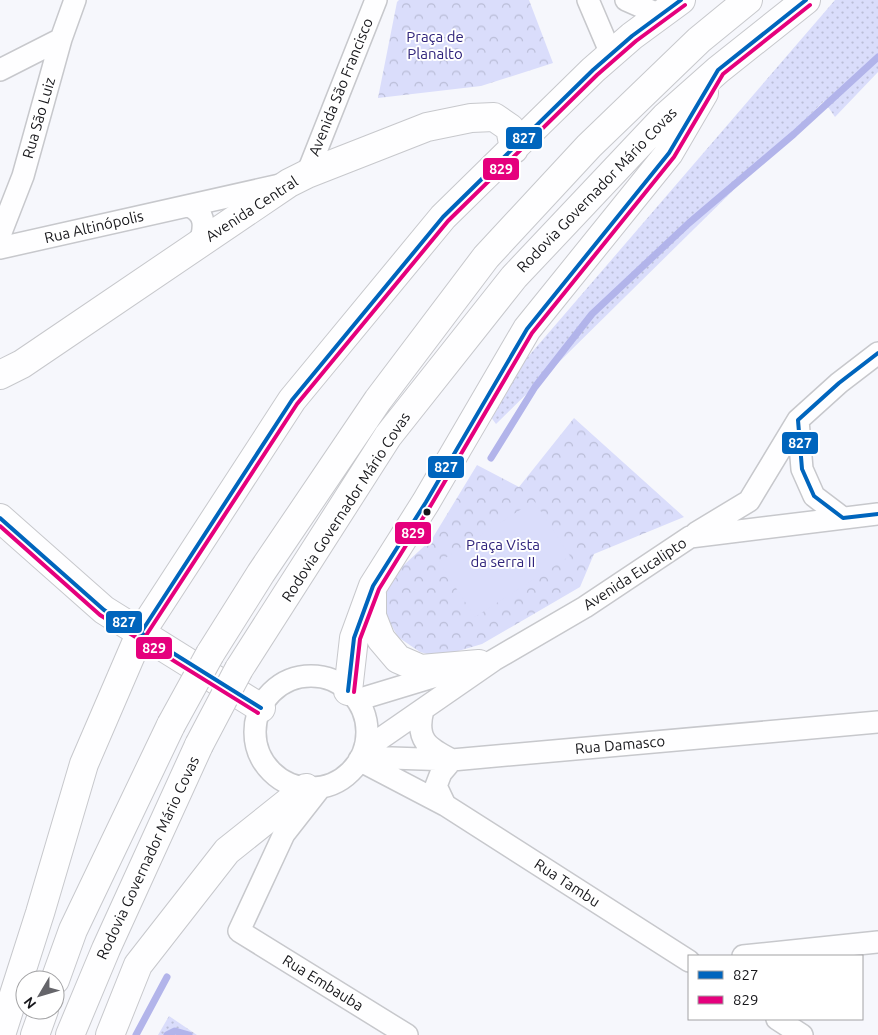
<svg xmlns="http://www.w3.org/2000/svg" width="878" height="1035" font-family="Ubuntu,sans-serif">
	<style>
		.grass { fill: url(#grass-dots) }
		.forest { fill: url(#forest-crowns) }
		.garden { fill: #daddfb }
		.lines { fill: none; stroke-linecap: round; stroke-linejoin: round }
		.stream { stroke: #b2b4ea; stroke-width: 7 }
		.street-casing { stroke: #c7c8cc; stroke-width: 24 }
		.secondary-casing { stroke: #c7c8cc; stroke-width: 30 }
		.primary-casing { stroke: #c7c8cc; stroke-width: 30 }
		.street { stroke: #fefeff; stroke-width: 21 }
		.secondary { stroke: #fefeff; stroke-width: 28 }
		.primary { stroke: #fefeff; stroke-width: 28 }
		.primary-bridge-casing { stroke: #c7c8cc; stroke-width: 30; stroke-linecap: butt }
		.primary-bridge { stroke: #fefeff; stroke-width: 28 }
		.bus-1-casing { stroke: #fff; stroke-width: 8 }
		.bus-2-casing { stroke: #fff; stroke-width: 8 }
		.bus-1 { stroke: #0065bd; stroke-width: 4 }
		.bus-2 { stroke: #e5007d; stroke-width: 4 }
		.bus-dot { fill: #17171b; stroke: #fff; stroke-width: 2 }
		.labels { text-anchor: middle; stroke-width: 4; stroke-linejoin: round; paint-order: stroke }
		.park-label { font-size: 15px; fill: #30247b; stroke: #fff }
		.street-label { font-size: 15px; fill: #17171b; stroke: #fff }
		.line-badge { stroke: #fff; stroke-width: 2 }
		.badge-label { font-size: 14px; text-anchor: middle; font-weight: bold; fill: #fff }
	</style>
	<defs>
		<pattern id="grass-dots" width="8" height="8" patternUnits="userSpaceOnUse" patternTransform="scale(1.25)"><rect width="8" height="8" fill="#daddfb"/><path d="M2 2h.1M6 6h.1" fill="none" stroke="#babdd7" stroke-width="1.8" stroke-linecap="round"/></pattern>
		<pattern id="forest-crowns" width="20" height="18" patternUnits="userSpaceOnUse" patternTransform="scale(1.25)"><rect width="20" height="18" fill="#daddfb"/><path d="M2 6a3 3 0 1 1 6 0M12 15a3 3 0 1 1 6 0" fill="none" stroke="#babdd7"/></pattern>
	</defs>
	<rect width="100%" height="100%" fill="#f6f7fc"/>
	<path class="grass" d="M835,0h43v72l-43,45 -11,-16 -328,323 -12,-16z
		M169,1016l28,19h-39z"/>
	<path class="forest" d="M399,0h130l24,63 -72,23 -103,12 19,-96z
		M574,418l110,99 -90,37 -14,33 -98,57 -44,13 -18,-5 -22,-15 -13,-23 1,-24 6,-14 40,-37 45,-74 42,22z"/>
	<path class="garden" d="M534,501l36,55 -95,61 -36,-55z"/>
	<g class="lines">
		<path class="stream" d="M491,458l44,-71 57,-73 97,-91 105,-89 84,-77
			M136,1035l31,-58
			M167,1035l8,-4 14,4"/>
		<g class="street-casing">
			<path id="street" d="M588,0l23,54
				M626,0l34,15
				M0,70l61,-31
				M307,174l69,-174
				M188,206c19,6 17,23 11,38
				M0,235l23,-59 38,-137 14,-39
				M0,248l280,-63
				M798,420l4,49 12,27 29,22
				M696,533l53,-32 49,-81 41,-37 39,-30
				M255 732a56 56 0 1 1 112 0a56 56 0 1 1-112 0Z
				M357,700l89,-27
				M423,710c-8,30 5,38 29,50l-11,13 -5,13 9,19
				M364,750l130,-90 91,-53 105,-70 188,-23
				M361,757l91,3 426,-38
				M359,760l86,45 244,156
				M320,788l-36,46 -45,97 168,104
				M743,956l135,-14
				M777,1019l25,16"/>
		</g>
		<g class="secondary-casing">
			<path id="secondary" d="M0,375l22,-11 267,-181 18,-9 120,-47 44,-9 23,-1 16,11 4,21
				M0,518l104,92 157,98
				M140,634l152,-234 151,-183 150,-147 39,-34 49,-36"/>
		</g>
		<g class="primary-casing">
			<path id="primary" d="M372,594v22l9,23 17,20 23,10 58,-5
				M210,654l51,-81 117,-173 108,-143 103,-111 110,-106 49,-40
				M239,669l149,-233 126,-159 151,-160 53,-47 88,-70
				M348,691l6,-53 19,-52 53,-84 101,-173 142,-176 35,-60
				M55,980l18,-50 98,-205
				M1,1035l39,-122 44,-149 56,-130
				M35,1035l9,-25
				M70,1035l36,-86 93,-204
				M110,1035l28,-70 89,-114 79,-63"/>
		</g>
		<use href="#street" class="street"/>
		<use href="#secondary" class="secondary"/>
		<use href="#primary" class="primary"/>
		<g class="primary-bridge-casing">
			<path id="primary-bridge" d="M171,725l39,-71
				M199,745l40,-76"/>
		</g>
		<use href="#primary-bridge" class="primary-bridge"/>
		<g class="bus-1-casing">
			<path id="bus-1" d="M878,353l-39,30 -41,37 4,49 12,27 29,22 35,-4
				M0,518l104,92 157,98
				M140,634l152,-234 151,-183 150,-147 39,-34 49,-36
				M348,691l6,-53 19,-52 53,-84 101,-173 142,-176 49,-83 88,-70"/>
		</g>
		<g class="bus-2-casing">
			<path id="bus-2" d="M0,526l100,89 158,98
				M145,637l152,-233 151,-183 149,-146 39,-34 49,-36
				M354,692l6,-53 19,-50 52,-84 101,-172 142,-176 49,-83 87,-69"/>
		</g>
		<use href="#bus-1" class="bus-1"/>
		<use href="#bus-2" class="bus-2"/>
	</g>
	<circle class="bus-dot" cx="427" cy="512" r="4.5"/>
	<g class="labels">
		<g class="park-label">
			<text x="435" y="42">Praça de<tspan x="435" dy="17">Planalto</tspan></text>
			<text x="503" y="550">Praça Vista<tspan x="503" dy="17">da serra II</tspan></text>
		</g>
		<g class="street-label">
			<text transform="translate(341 87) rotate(-68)" y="5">Avenida São Francisco</text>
			<text transform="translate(39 118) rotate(-74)" y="5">Rua São Luiz</text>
			<text transform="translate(597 190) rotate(-46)" y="5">Rodovia Governador Mário Covas</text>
			<text transform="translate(252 209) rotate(-33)" y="5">Avenida Central</text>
			<text transform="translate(94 227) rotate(-13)" y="5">Rua Altinópolis</text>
			<text transform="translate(346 507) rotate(-57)" y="5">Rodovia Governador Mário Covas</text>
			<text transform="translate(635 574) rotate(-33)" y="5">Avenida Eucalipto</text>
			<text transform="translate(620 745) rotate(-5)" y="5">Rua Damasco</text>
			<text transform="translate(148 858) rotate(-65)" y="5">Rodovia Governador Mário Covas</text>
			<text transform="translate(567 883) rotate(33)" y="5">Rua Tambu</text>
			<text transform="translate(323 983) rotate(32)" y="5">Rua Embauba</text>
		</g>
	</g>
	<g class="line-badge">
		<rect x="505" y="126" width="38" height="24" rx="5" fill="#0065bd"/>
		<rect x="482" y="157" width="38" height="24" rx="5" fill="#e5007d"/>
		<rect x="781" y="431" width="38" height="24" rx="5" fill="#0065bd"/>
		<rect x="427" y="455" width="38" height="24" rx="5" fill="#0065bd"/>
		<rect x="394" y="521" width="38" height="24" rx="5" fill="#e5007d"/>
		<rect x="105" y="610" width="38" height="24" rx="5" fill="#0065bd"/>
		<rect x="135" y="636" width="38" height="24" rx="5" fill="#e5007d"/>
	</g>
	<g class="badge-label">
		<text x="524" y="143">827</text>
		<text x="501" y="174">829</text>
		<text x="800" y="448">827</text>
		<text x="446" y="472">827</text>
		<text x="413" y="538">829</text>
		<text x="124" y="627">827</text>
		<text x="154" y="653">829</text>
	</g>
	<rect x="688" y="955" width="175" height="65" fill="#ffffff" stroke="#a2a2a4"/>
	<rect x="698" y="971" width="25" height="8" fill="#0065bd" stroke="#a2a2a4"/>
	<text x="733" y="980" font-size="15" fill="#17171b">827</text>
	<rect x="698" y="996" width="25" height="8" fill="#e5007d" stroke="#a2a2a4"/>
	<text x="733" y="1005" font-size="15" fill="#17171b">829</text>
	<g transform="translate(40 995) rotate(232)"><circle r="24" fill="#ffffff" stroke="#a2a2a4"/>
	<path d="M0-4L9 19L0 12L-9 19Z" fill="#65656a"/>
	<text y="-8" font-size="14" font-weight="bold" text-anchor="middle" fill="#17171b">N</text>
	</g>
</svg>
